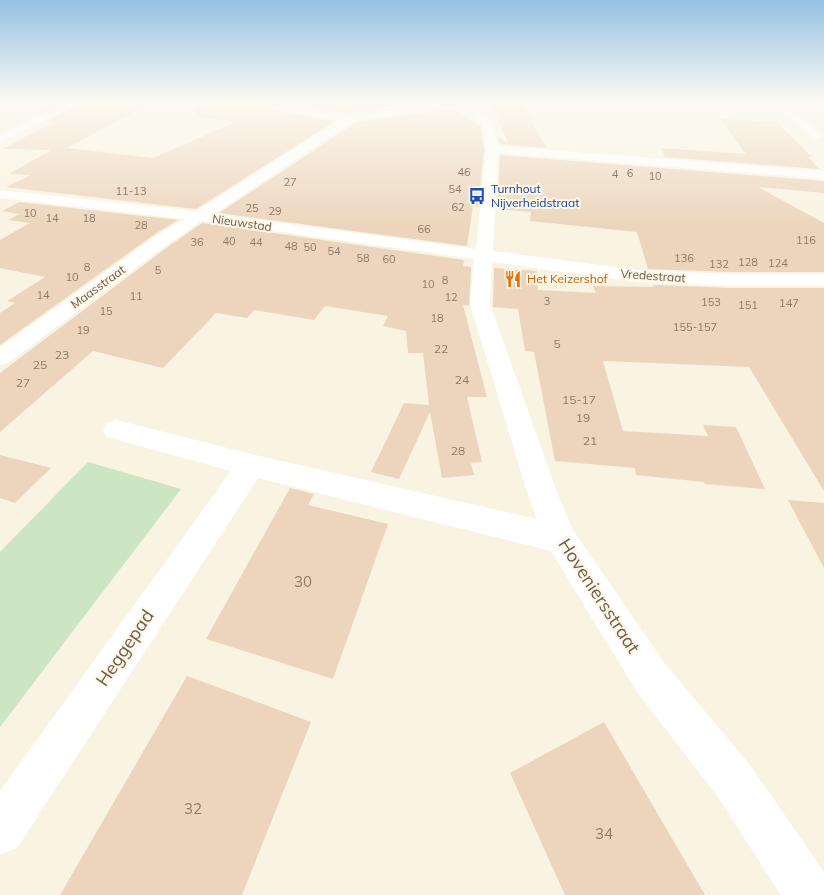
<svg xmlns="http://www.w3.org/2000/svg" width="824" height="895" font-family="Mulish,sans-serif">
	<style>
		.green { fill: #cce5c2 }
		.building { fill: #ecd5bc }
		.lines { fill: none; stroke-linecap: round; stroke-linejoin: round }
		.street { fill: #fff; fill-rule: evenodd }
		.labels { text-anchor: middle; stroke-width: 4; stroke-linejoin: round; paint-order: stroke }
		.far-number-label { font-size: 11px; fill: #8e7a67 }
		.far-transit-label { font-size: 12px; fill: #164399; stroke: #fdf7e7; text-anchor: start }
		.far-street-label { font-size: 12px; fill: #6e5b4b; stroke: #fdf7e7 }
		.far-food-label { font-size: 12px; fill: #c56008; stroke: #fdf7e7; text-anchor: start }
		.number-label { font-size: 12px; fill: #8e7a67 }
		.near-number-label { font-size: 15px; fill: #8e7a67 }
		.near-street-label { font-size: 18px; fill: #6e5b4b; stroke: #fdf7e7 }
	</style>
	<rect width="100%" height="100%" fill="#f9f3e1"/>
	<path class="green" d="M88,462l93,27 -181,238v-175z"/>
	<path class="building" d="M40,102h25l-25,12z
		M84,102h69l-86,46 86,10 83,-36 -40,-6 1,-14h62l21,10 55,9 -139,88 -190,-22 25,-12 -22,-1 42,-24 -49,-1 52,-27h-8z
		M286,102h142v1l-88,9z
		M490,102h30l27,46 -47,-4 -2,-7 11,7z
		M454,109l26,17 4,23 -6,58 -5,-1 -6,40 -248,-33 138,-91z
		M720,119l57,3 35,35h-4l11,12 -154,-12 -4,-9 85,6z
		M500,155l324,26v12l-66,-6 66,36v49h-93l-83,-3 -11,-37 -107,-11 1,-9 -34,-3z
		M19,202l159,18 -23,14 -155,111v-32l15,-10 -8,-2 38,-24 -45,-9v-28l30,-17 -22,-3 11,-6 -17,-3z
		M202,223l262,37 -1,6 8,1 -2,39 -6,-1 24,92h-20l15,65 -11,1 3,12 -32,3 -12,-66 -31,67 -28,-7 33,-69 25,2 -6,-52h-15l-2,-22 -23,-5 5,-10 -63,-10 -11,14 -60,-10 -7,8 -31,-5 -53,55 -70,-17 -93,81v-59l169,-127z
		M494,268l43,3 1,19 58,3 -3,-7 61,1 -1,-2 78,3h93v203l-75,-124 -146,-6 20,70 85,5 -5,-11 33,2 29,62 -60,-5 -1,-2 -68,-7 -1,-7 -80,-7 -21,-109 -9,-1 -7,-42 -25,-2z
		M0,455l51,13 -36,35 -15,-5z
		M290,488l24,6 -6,11 80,19 -55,155 -127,-40z
		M788,500l36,3v65z
		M187,676l124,46 -69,173h-182z
		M604,722l101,173h-140l-55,-122z"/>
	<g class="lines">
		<path class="street" d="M69,102h13l-82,41v-8z
			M261,102h21l5,3 53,9h13l94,-12h22c19,15 25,19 29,44l326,25v8l-326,-26 -5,98 144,19 94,4h93v12h-93l-94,-4 -145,-20 -2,42 68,191 15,35 92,134 85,101 74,107v23h-43l-63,-98 -81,-105 -86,-141 -293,-73 -241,370 -17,6v-63l231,-320 -124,-34 -4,-7 4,-7 9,-3 135,34 286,65 -9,-24 -58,-191 4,-45 -272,-38 -34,23 -160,119 -8,2v-18l156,-111 28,-17 -184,-21v-8l196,21 144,-91 -60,-10zM462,106l20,18 4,25 -10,100 -262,-35 142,-94z
			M769,102h11l44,34 -6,4 -4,-2z"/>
	</g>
	<linearGradient id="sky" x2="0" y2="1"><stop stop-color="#95c2e5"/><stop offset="0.45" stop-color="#fcfaf2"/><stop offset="1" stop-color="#fcfaf2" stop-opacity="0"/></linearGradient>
	<rect width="824" height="227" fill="url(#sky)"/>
	<defs>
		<g id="bus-bare" transform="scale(1.35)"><path d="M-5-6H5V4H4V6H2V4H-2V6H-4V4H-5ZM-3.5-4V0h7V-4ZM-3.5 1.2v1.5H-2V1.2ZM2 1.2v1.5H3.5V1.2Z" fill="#1a4fb4" stroke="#fdf7e7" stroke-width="2.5" paint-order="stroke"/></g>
		<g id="restaurant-bare" transform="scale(1.35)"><path d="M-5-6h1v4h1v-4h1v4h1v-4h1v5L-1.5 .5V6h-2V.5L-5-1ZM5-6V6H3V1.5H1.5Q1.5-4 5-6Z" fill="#e8710a" stroke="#fdf7e7" stroke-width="2.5" paint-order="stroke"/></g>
	</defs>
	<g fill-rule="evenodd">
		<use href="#bus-bare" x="477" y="196"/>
		<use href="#restaurant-bare" x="513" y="279"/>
	</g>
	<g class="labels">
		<g class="far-number-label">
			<text x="464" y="176">46</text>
			<text x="630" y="177">6</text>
			<text x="615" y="178">4</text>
			<text x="655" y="180">10</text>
			<text x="290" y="186">27</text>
			<text x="455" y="193">54</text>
			<text x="131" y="195">11-13</text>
			<text x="458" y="211">62</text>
			<text x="252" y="212">25</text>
			<text x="275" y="215">29</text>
			<text x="30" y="217">10</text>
			<text x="52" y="222">14</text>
			<text x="89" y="222">18</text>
			<text x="141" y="229">28</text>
			<text x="424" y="233">66</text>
			<text x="806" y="244">116</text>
			<text x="229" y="245">40</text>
			<text x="197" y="246">36</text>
			<text x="256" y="246">44</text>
			<text x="291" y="250">48</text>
			<text x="310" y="251">50</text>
			<text x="334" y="255">54</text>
			<text x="363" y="262">58</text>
			<text x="684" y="262">136</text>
			<text x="389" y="263">60</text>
			<text x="748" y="266">128</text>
			<text x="778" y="267">124</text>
			<text x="719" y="268">132</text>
			<text x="87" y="271">8</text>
			<text x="158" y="274">5</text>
			<text x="72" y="281">10</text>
			<text x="445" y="284">8</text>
			<text x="428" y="288">10</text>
			<text x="43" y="299">14</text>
			<text x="136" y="300">11</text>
			<text x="451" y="301">12</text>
			<text x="547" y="305">3</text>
			<text x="711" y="306">153</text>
			<text x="789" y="307">147</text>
			<text x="748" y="309">151</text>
			<text x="106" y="315">15</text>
			<text x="437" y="322">18</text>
			<text x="695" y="331">155-157</text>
			<text x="83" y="334">19</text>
		</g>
		<g class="far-transit-label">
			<text x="491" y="193">Turnhout<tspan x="491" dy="14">Nijverheidstraat</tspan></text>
		</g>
		<g class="far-street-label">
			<text transform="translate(242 223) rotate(8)" y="4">Nieuwstad</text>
			<text transform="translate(653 276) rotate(4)" y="4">Vredestraat</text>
			<text transform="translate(98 287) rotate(-36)" y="4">Maasstraat</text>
		</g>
		<g class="far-food-label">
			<text x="527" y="283">Het Keizershof</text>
		</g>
		<g class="number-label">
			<text x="557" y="348">5</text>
			<text x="441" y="353">22</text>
			<text x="62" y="359">23</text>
			<text x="40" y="369">25</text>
			<text x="462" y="384">24</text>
			<text x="23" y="387">27</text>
			<text x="579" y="404">15-17</text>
			<text x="583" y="422">19</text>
			<text x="590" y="445">21</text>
			<text x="458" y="455">28</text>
		</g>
		<g class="near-number-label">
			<text x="303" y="587">30</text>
			<text x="193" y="814">32</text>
			<text x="604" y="839">34</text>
		</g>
		<g class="near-street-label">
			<text transform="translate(599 596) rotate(57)" y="6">Hoveniersstraat</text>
			<text transform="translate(125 648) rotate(-56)" y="6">Heggepad</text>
		</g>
	</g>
</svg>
